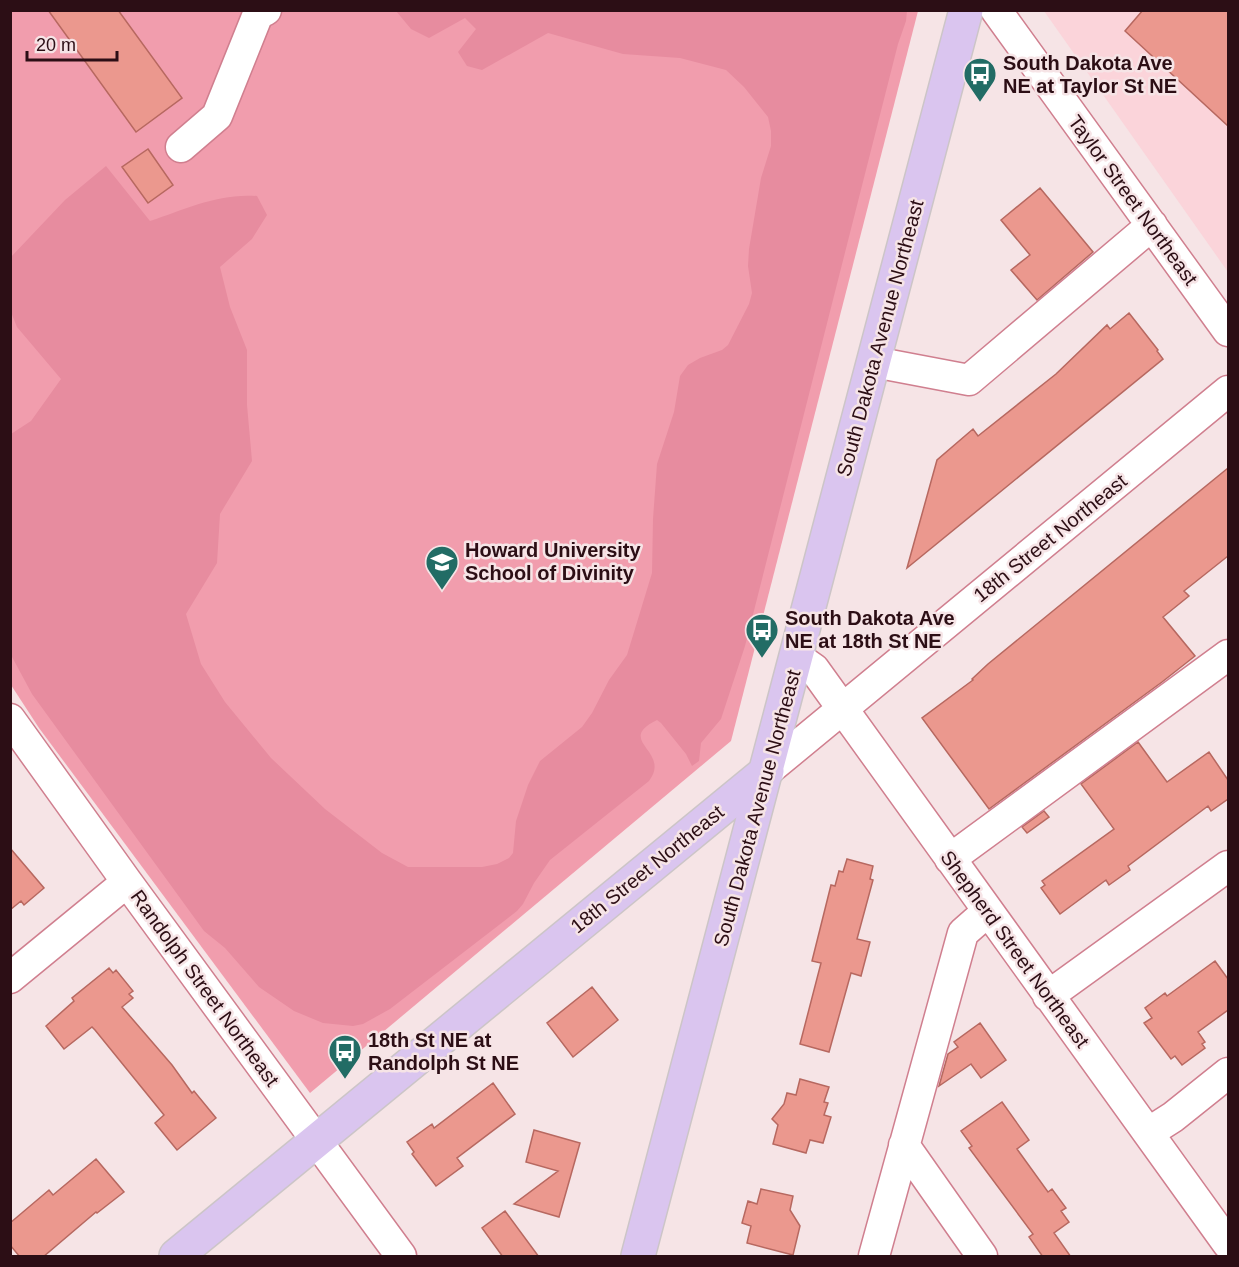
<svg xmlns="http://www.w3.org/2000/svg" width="1239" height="1267" font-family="Helvetica,sans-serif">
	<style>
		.built { fill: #fbd4da }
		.green { fill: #f19dad }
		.forest { fill: #e78c9f }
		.building { fill: #eb988e; stroke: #b76860; stroke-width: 1.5 }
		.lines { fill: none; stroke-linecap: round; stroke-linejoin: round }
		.minor-casing { stroke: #d07f8f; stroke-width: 33 }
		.major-casing { stroke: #ccc5c7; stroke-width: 36 }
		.minor { stroke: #fff; stroke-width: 30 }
		.major { stroke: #dac5ef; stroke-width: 33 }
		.labels { text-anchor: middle; stroke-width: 5; stroke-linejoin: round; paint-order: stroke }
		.poi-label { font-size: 20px; font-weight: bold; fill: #2c0e15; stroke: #f6e4e6; text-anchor: start }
		.street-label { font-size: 20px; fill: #2c0e15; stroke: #f6e4e6 }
	</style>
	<rect width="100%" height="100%" fill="#f6e4e6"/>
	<path class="built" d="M1044,11h184v261z"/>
	<path class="green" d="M10,11h908l-187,730 -421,352 -271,-365 -28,-43z"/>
	<path class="forest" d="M396,11h511l-1,10 -8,23 -153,602 -24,73 -20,24 -2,18 -7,5 -6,-12 -25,-31 -4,-3c-43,21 15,31 -8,61l-99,79 -16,23 -11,21 -6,7 -127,98 -27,15 -10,2 -30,-3 -29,-12 -35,-24 -34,-39 -21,-17 -172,-237 -21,-39v-221l20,-13 30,-42 -44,-52 -6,-15v-55l54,-57 41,-34 44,55c36,-12 68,-28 107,-25l10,19 -15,24 -32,28 10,40 17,43v55l5,56 -32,53 -3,49 -31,51 15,50 24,38 46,56 54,51 57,44 26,14h74l15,-3 12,-6 4,-5 3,-32 12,-36 12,-24 42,-34 10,-14 17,-33 18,-25 25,-82 1,-54 4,-55 17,-52 6,-36 8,-11 12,-7 22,-8 6,-5 21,-41 3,-11 -4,-27 1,-17 12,-71 10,-32v-15l-3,-14 -24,-30 -18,-17 -46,-12 -57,-4 -75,-21 -66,37 -15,-4 -9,-14 18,-23 -11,-11 -36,20 -18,-9z"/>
	<path class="building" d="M48,10h70l64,88 -46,34z
		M1143,10h85v116l-103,-95z
		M148,149l25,36 -25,18 -26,-36z
		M1040,188l53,64 -56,48 -26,-30 19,-15 -29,-35z
		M1129,313l29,37 -1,1 6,8 -256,209 30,-108 36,-31 5,7 78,-62 51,-49 3,4z
		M1228,468v88l-44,35 5,5 -26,21 32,39 -33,26 -173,127 -67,-91 51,-38 -1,-1 16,-15z
		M1138,742l29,40 42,-30 19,28v19l-17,12 -3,-5 -80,60 2,4 -21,15 -3,-5 -46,34 -19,-26 4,-3 -3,-4 72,-52 -33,-45z
		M1044,811l5,6 -22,16 -5,-6z
		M10,848l34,40 -20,17 -3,-4 -11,9z
		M847,859l26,7 -3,13 3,1 -16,59 13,3 -9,34 -10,-3 -22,79 -29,-8 21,-81 -9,-2 19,-76 4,1 4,-15 4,1z
		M1215,961l13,18v31l-30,22 7,10 -3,2 3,4 -23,17 -7,-9 -4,3 -27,-36 8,-5 -7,-10 20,-15 2,3z
		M109,968l4,5 3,-3 17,21 -4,3 4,4 -11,9 50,58 20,28 2,-2 22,27 -39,32 -22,-27 9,-8 -69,-85 -3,-3 -28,22 -18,-23 28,-25 -2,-3z
		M592,987l26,33 -45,37 -26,-34z
		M980,1023l26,37 -25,18 -10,-14 -32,22 9,-32 10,-7 -4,-5z
		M800,1079l29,8 -5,15 4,1 -4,12 7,2 -8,26 -13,-3 -4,13 -33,-9 5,-19 -6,-6 12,-15 3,-11 9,2z
		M493,1083l22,31 -58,44 6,8 -27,20 -24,-32 2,-2 -7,-10 25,-18 2,4z
		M1002,1102l27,38 -12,9 31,43 4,-3 14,19 -5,3 8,11 -15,11 17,24h-28l-14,-20 4,-3 -64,-86 3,-2 -11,-15z
		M534,1130l46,13 -21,74 -45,-13 44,-33 -32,-9z
		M96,1159l28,33 -27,21 -1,-1 -53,45h-23l-10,-12v-22l39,-33 4,5z
		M761,1189l32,7 -3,14 10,16 -7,29 -46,-12 4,-17 -9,-3 6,-22 9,3z
		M505,1211l34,46h-36l-21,-29z"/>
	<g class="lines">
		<g class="minor-casing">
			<path id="minor" d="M996,10l232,321
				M181,147l36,-31 41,-102 8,-4
				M874,362l95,18 183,-155
				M797,657l17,12 414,575
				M10,719l117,163 274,374
				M767,771l461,-380
				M950,859l278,-204
				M10,978l117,-96
				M1048,996l180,-130
				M1148,1133l25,-16 55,-44
				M904,1145l78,111
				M874,1256l89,-323 25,-22"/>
		</g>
		<g class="major-casing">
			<path id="major" d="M176,1256l591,-485
				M638,1256l328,-1246"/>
		</g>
		<use href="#minor" class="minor"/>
		<use href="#major" class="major"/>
	</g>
	<defs>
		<g id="bus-pin" transform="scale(1.725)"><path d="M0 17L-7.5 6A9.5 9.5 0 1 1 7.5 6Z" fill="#226c65" stroke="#f6e4e6"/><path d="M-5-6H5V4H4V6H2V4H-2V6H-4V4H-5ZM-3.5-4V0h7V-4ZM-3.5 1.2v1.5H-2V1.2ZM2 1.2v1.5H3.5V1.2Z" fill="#fff"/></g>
		<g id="university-pin" transform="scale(1.725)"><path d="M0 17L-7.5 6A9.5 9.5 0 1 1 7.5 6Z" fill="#226c65" stroke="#f6e4e6"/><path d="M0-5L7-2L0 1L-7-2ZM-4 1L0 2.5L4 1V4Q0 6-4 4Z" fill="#fff"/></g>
	</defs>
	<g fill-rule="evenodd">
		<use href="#bus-pin" x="980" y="74"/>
		<use href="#university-pin" x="442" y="562"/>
		<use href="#bus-pin" x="762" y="630"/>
		<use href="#bus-pin" x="345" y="1051"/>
	</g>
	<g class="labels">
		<g class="poi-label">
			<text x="1003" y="70">South Dakota Ave<tspan x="1003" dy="23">NE at Taylor St NE</tspan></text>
			<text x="465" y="557">Howard University<tspan x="465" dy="23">School of Divinity</tspan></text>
			<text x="785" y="625">South Dakota Ave<tspan x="785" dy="23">NE at 18th St NE</tspan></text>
			<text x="368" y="1047">18th St NE at<tspan x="368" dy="23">Randolph St NE</tspan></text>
		</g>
		<g class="street-label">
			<text transform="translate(1133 200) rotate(54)" y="7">Taylor Street Northeast</text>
			<text transform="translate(880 338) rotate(-75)" y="7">South Dakota Avenue Northeast</text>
			<text transform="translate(1050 538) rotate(-39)" y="7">18th Street Northeast</text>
			<text transform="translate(757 808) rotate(-75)" y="7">South Dakota Avenue Northeast</text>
			<text transform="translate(647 869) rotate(-39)" y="7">18th Street Northeast</text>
			<text transform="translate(1015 949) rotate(54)" y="7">Shepherd Street Northeast</text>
			<text transform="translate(205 988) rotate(54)" y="7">Randolph Street Northeast</text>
		</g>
	</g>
	<rect width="1239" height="1267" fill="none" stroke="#2c0e15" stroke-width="24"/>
	<path d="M27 51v9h90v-9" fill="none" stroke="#2c0e15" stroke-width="3"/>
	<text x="36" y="51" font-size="18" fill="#2c0e15" stroke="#f6e4e6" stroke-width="4.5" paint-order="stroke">20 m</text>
</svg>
